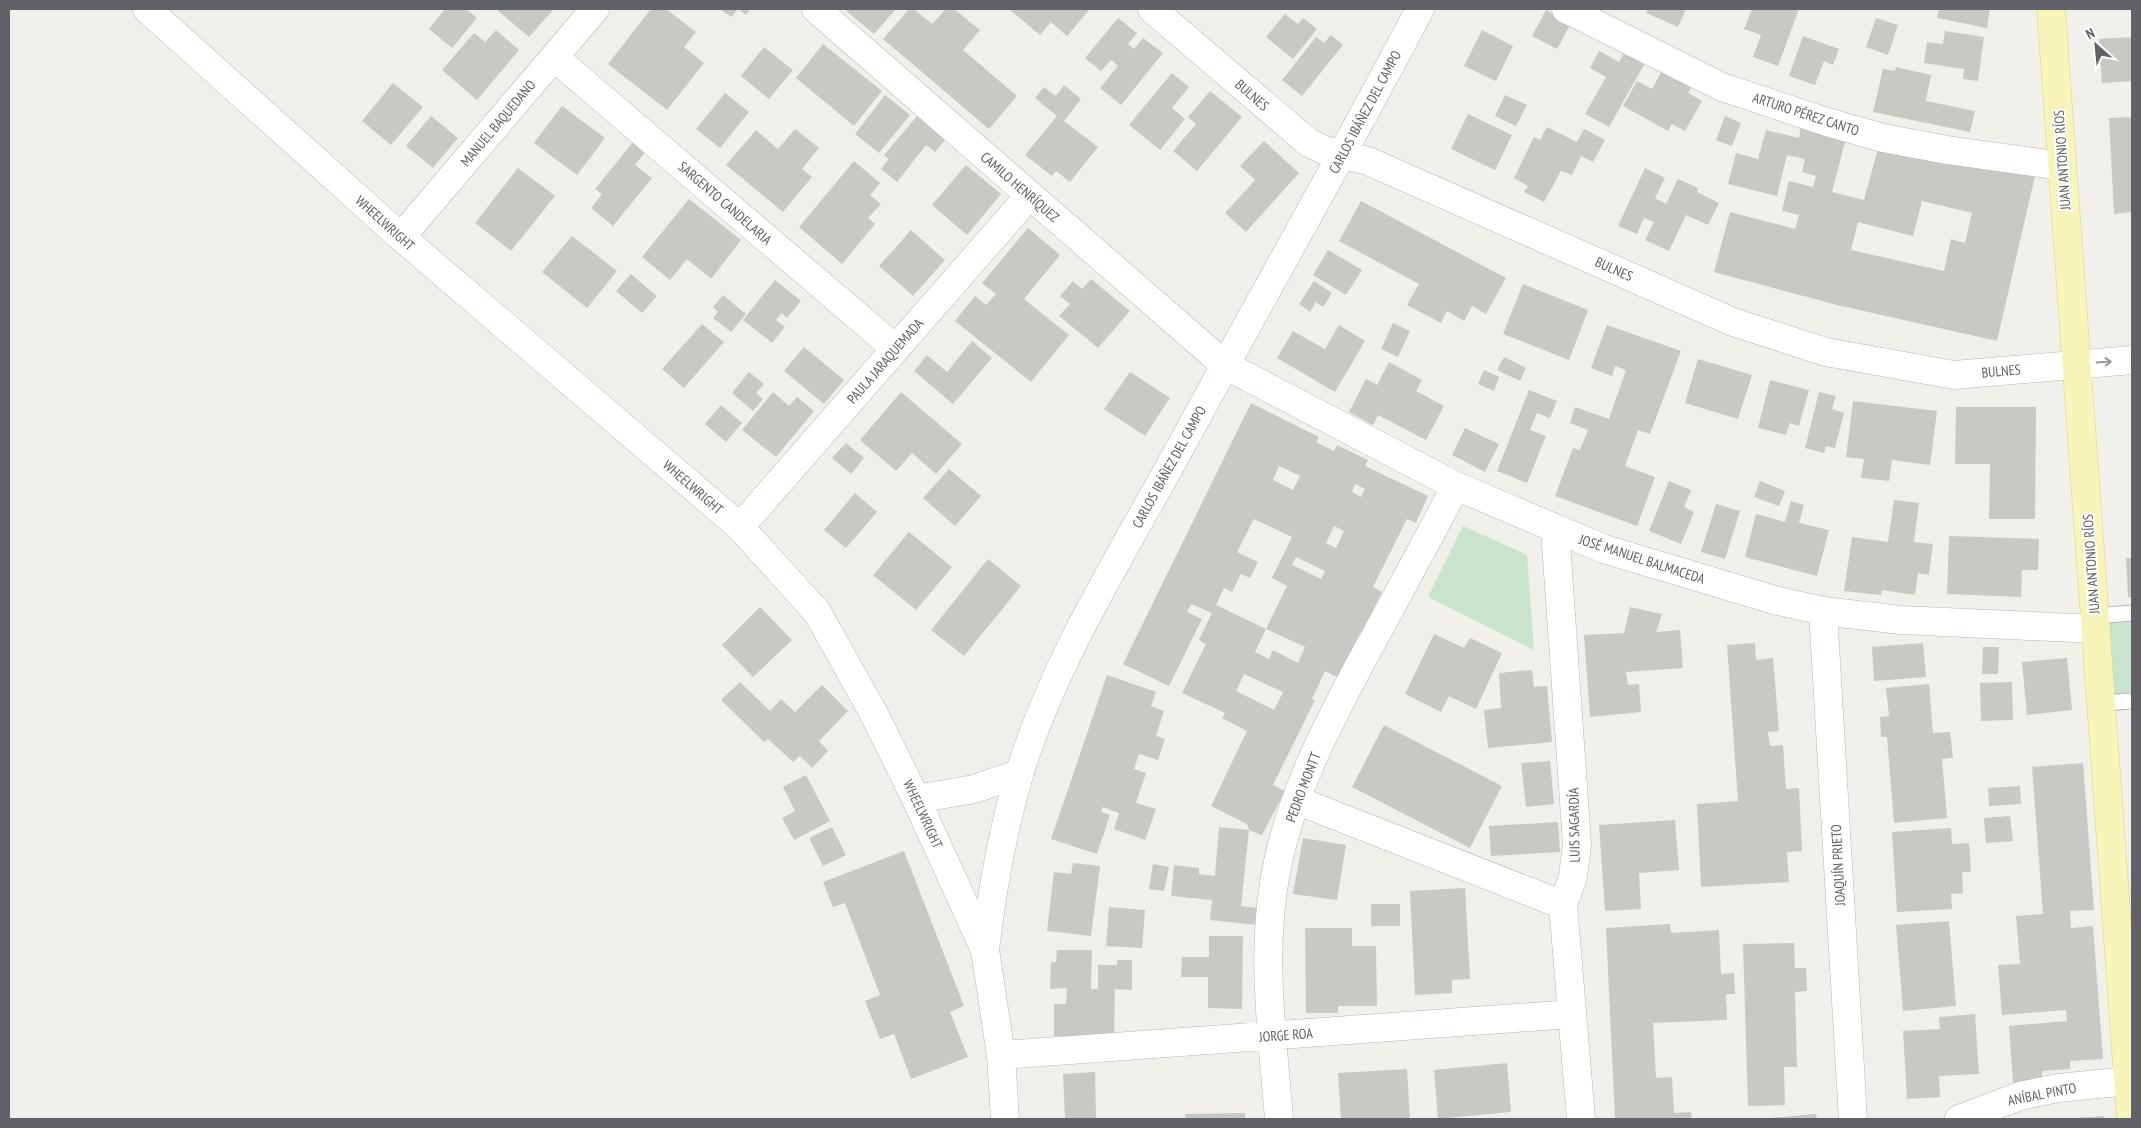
<svg xmlns="http://www.w3.org/2000/svg" width="2141" height="1128" font-family="'PT Sans Narrow',sans-serif">
	<style>
		.green { fill: #c9e4cc }
		.building { fill: #c9c9c3; fill-rule: evenodd }
		.lines { fill: none; stroke-linecap: round; stroke-linejoin: round }
		.service-casing { stroke: #b6b7bb; stroke-width: 17 }
		.minor-casing { stroke: #b6b7bb; stroke-width: 29 }
		.secondary-casing { stroke: #b7b9be; stroke-width: 29 }
		.primary-casing { stroke: #e2d070; stroke-width: 29 }
		.service { stroke: #fff; stroke-width: 15 }
		.minor { stroke: #fff; stroke-width: 28 }
		.secondary { stroke: #fff; stroke-width: 28 }
		.primary { stroke: #f6f4b8; stroke-width: 28 }
		.oneway { stroke: #98999c }
		.labels { text-anchor: middle; stroke-width: 4; stroke-linejoin: round; paint-order: stroke }
		.street-label { font-size: 14px; fill: #606267; stroke: #fff }
	</style>
	<rect width="100%" height="100%" fill="#f0efe9"/>
	<path class="green" d="M1463,526l64,29 7,95 -106,-53z
		M2132,613v88l-31,2 -7,-87z"/>
	<path class="building" d="M445,9h21l11,9 -25,30 -23,-19z
		M496,9h58l-25,28z
		M651,9h15l30,23 -12,15 20,16 -37,47 -59,-46z
		M720,9h30l-4,6 -8,-6 -7,8z
		M844,9h52l-22,25z
		M909,9h5l18,15 14,-15h8l26,21 -17,20 54,46 -28,33 -106,-90z
		M1009,9h81l-23,27 -16,-14 -11,13z
		M1648,9h38l-8,18 -32,-14z
		M1752,9h47l-21,57 -25,-9 8,-22 -17,-6z
		M1939,9h51l-3,19 -50,-10z
		M1546,10l25,13 -14,26 -25,-13z
		M1285,14l13,10 5,-6 14,11 -24,30 -27,-22z
		M1118,18l19,15 -9,11 6,5 9,-11 20,15 -42,52 -21,-17 18,-22 -7,-6 -10,11 -16,-13z
		M1876,18l22,7 -10,30 -22,-8z
		M496,30l23,20 -42,50 -35,-30 32,-37 11,9z
		M1482,30l31,16 -17,35 -32,-15z
		M1945,31l39,6 -6,44 -15,-2 1,-10 -40,-6 3,-21 16,2z
		M1331,35l12,10 -41,51 -20,-16 34,-43 8,6z
		M1803,36l36,13 -6,16 -9,-4 -9,24 -26,-9z
		M2132,37v44l-30,2 -3,-44z
		M823,44l59,47 -28,35 -58,-48z
		M764,47l29,23 -24,29 -28,-23z
		M1599,51l20,11 6,-10 20,11 -36,64 -24,-13 21,-37 -16,-9z
		M1665,65l30,16 -7,12 14,8 -17,30 -13,-7 -4,7 -45,-25 14,-25 15,8z
		M1896,67l35,8 -5,26 49,10 -5,21 -97,-20 10,-43 12,2z
		M1172,73l17,14 -17,21 13,11 -25,31 -31,-25z
		M393,83l30,24 -32,38 -29,-24z
		M1064,85l17,14 -17,22 34,26 -28,35 -14,-11 -4,5 -27,-21 32,-39 -22,-18 9,-11 12,9z
		M1210,91l32,26 -45,54 -24,-20 23,-27 -8,-7z
		M725,93l24,19 -29,36 -24,-19z
		M885,95l25,20 -31,38 -24,-19z
		M1505,95l22,10 -11,21 -21,-10z
		M562,106l43,32 -28,37 -43,-32z
		M1468,114l44,21 -17,35 -44,-21z
		M431,116l27,22 -25,30 -27,-22z
		M917,116l28,24 -10,12 -9,-7 -29,37 -16,-13 8,-10 -5,-4z
		M1725,116l16,7 -9,23 -16,-6z
		M2132,117v95l-18,2 -5,-96z
		M1801,126l45,12 -14,54 32,8 16,-59 155,35 -38,165 -160,-36 -123,-33 16,-60 65,17 4,-14 -17,-4 7,-30 24,6 3,-11 -14,-4 3,-13 -18,-4 -10,41 -49,-12 8,-31 22,6 8,-29 33,8zM1922,201l50,12 -7,30 -14,-4 -7,32 -93,-21 7,-28 55,14z
		M1547,127l30,15 7,-13 21,11 -12,22 -12,-6 -9,19 -11,-4 -17,31 -20,-10 4,-6 -14,-8 20,-41 6,3z
		M795,129l24,19 -17,21 10,8 -29,35 -57,-47 30,-35 22,19z
		M634,141l12,10 -11,14 17,13 -39,48 -22,-18 11,-14 -7,-5z
		M1264,141l35,32 -53,59 -21,-19 30,-33 -15,-14z
		M854,161l26,22 -10,12 11,9 -13,14 7,6 -33,40 -43,-37z
		M966,165l35,29 -34,41 -35,-30z
		M518,168l37,28 -44,55 -36,-28z
		M1645,168l20,10 -10,20 11,6 12,-25 20,9 -1,4 22,11 -11,22 -22,-10 -17,36 -24,-11 9,-18 -10,-4 -7,16 -19,-8z
		M689,199l52,41 -30,39 -24,-20 -17,21 -28,-23z
		M1361,201l145,77 -20,36 -14,-8 -8,15 -17,-10 -6,12 -34,-18 12,-21 -80,-43z
		M1028,228l32,27 -36,44 45,36 -38,47 -76,-61 20,-25 11,9 10,-11 -14,-11z
		M911,230l34,30 -32,36 -34,-30z
		M572,236l45,35 -30,37 -45,-36z
		M1328,250l34,20 -16,25 -33,-20z
		M631,274l26,22 -15,17 -26,-22z
		M1091,279l39,32 -32,37 -39,-32 11,-12 -10,-8 13,-15 9,8z
		M775,280l26,21 -14,17 -5,-5 -6,7 9,7 -13,16 -29,-23z
		M1314,281l18,12 -9,14 -7,-5 -6,10 -11,-8z
		M1523,284l65,26 -19,50 -66,-26z
		M723,295l23,19 -15,18 -18,-14 5,-6 -5,-5z
		M1393,323l17,8 -12,26 -17,-8z
		M702,324l22,18 -40,46 -22,-19z
		M1339,325l26,16 -30,51 -58,-34 16,-27 32,18z
		M1607,325l74,26 -31,83 -12,-4 -13,36 30,11 -18,49 -82,-30 18,-48 7,2 8,-20 -18,-7 5,-16 34,12 17,-49 -11,-4 -3,10 -21,-8z
		M972,341l20,17 -39,46 -39,-33 13,-16 20,17z
		M804,347l40,33 -20,24 -40,-33z
		M1504,357l22,11 -6,13 -23,-11z
		M1698,359l54,16 -14,44 -53,-16z
		M1389,362l33,18 -6,11 28,15 -18,34 -48,-25 -5,10 -24,-13 17,-33 11,6z
		M1484,370l15,7 -5,14 -16,-7z
		M749,372l15,12 -8,9 7,6 -10,12 -21,-18z
		M1130,372l40,26 -25,38 -41,-27z
		M1770,380l39,10 -10,36 -9,-3 -4,12 -28,-7z
		M1529,390l28,11 -7,17 -13,-5 -7,17 16,6 -19,47 -30,-12z
		M773,392l16,14 8,-9 17,14 -38,46 -34,-27z
		M901,392l61,52 -26,30 -24,-21 -16,18 -36,-31z
		M1819,392l17,4 -4,13 12,4 -9,35 -9,-2 -2,7 -19,-5z
		M1853,401l84,10 -7,54 -38,-5 -3,21 -28,-3 3,-19 -18,-2z
		M1251,403l68,34 -3,5 18,9 3,-6 31,15 -3,6 63,30 -12,27 -9,-4 -34,68 9,5 -43,86 -14,-7 -13,28 3,1 -42,85 12,6 -23,44 -13,-5 -2,-6 -36,-18 36,-75 -25,-13 3,-5 -43,-20 24,-49 -7,-4 13,-27 -21,-9 -4,8 15,7 -33,67 -46,-22zM1279,466l21,10 -7,14 -20,-10zM1355,484l10,5 -4,8 -9,-5zM1254,519l38,18 -20,41 15,8 -21,43 39,18 -7,16 -25,-13 -4,9 -14,-7 11,-23 -50,-24 8,-17 8,4 9,-18 9,4 8,-16 -21,-10zM1334,526l10,5 -8,17 -10,-5zM1296,557l29,14 -4,8 -29,-14zM1244,674l39,18 -9,18 -38,-19z
		M721,405l21,18 -16,19 -21,-18z
		M1956,407h80l-1,112h-46l1,-55h-35z
		M1465,428l34,16 -14,28 -33,-17z
		M846,443l18,15 -13,16 -19,-16z
		M949,469l32,27 -26,30 -32,-28z
		M1669,481l22,9 -7,17 10,5 -13,32 -32,-13z
		M1760,481l25,10 -6,15 -25,-9z
		M855,493l22,19 -31,36 -22,-18z
		M1894,500l25,3 -5,39 19,2 -4,31 -11,-2 -3,22 -33,-5 -1,5 -37,-4 8,-54 36,5z
		M1791,501l13,4 -5,18 30,7 -12,46 -72,-19 11,-43 29,8z
		M1716,504l24,7 -15,48 -24,-7z
		M909,532l43,35 -36,43 -43,-35z
		M1949,536l90,3 -1,31h-16l-1,27 -74,-3z
		M2126,558h6v39h-4z
		M988,559l33,27 -57,70 -33,-26z
		M760,607l32,33 -39,37 -31,-32z
		M1630,607l32,7 -6,18 24,-2 3,38 -57,4 2,13 11,-1 2,28 -51,5 -6,-82 40,-2z
		M1434,634l30,14 6,-10 32,15 -26,56 -27,-13 -8,16 -36,-18z
		M1755,643l1,17 17,-2 6,73 -11,1 2,14 13,-1 3,44 13,-1 3,63 -15,1 2,30 -88,5 -4,-83 41,-3 -11,-156z
		M1923,643l3,34 -52,4 -2,-34z
		M1983,647h16l-1,27h-16z
		M2067,658l5,52 -45,5 -5,-53z
		M1532,670l2,17 13,-1 5,56 -64,6 -4,-38 17,-2 -2,-35z
		M1107,675l49,17 -5,14 13,5 -8,25 9,3 -7,21 -19,-6 -5,15 12,4 -10,30 20,6 -11,31 -31,-11 5,-16 -16,-6 -2,5 9,3 -13,39 -46,-15z
		M740,682l30,29 11,-12 14,13 27,-27 26,26 -29,30 9,10 -16,17 -12,-12 -7,6 -25,-23 -4,3 -43,-42z
		M2012,682l1,38 -32,1 -1,-38z
		M1929,684l4,49 17,-1 3,26 -11,1 5,59 -53,5 -7,-86h-6l-1,-20 9,-1 -3,-28z
		M1384,725l118,61 -32,62 -118,-61z
		M1550,761l4,43 -28,3 -5,-44z
		M2083,763l11,147 -24,1 1,17 22,-2 10,133 -33,2v8l-28,2v9l-29,3 -4,-57 58,-5 -1,-11 -64,5 -4,-50 22,-1 -4,-48 27,-2 -11,-147z
		M806,775l24,46 -36,19 -12,-22 13,-7 -12,-24z
		M2020,786l1,18 -32,2 -1,-18z
		M2010,816l3,25 -27,2 -2,-25z
		M1675,820l4,50 -40,3 2,36 -36,2 -6,-86z
		M1558,822l2,30 -69,4 -2,-30z
		M832,827l14,28 -23,11 -14,-28z
		M1219,827l30,3 -8,76 18,2 -2,17 -47,-5 2,-20 -41,-4 3,-31 25,3v6l16,2z
		M1951,828l1,16 17,-1 2,29h-9l1,21 -12,1 1,15 -55,3 -5,-80z
		M1303,838l43,7 -9,55 -44,-6z
		M904,851l60,155 -14,6 18,45 -57,22 -17,-45 -14,5 -15,-38 15,-6 -35,-92 -12,4 -10,-25z
		M1073,863l27,3 -9,70 -44,-5 7,-59 17,2z
		M1153,864l16,3 -5,24 -15,-2z
		M1465,888l5,91 -18,1v13l-37,2 -5,-104z
		M1371,904h29v22h-29z
		M1109,907l36,3 -3,38 -36,-2z
		M1949,921l7,85 -53,5 -7,-86z
		M1670,924l1,9 48,-3 2,44 13,-1 1,21h-9l1,26 -74,3 3,55 16,-1 2,36 17,-1 1,7h-77l-9,-191z
		M1305,928h47v18h24l1,60h-39v7h-32z
		M1209,936h34l-1,73 -34,-1v-31h-27l1,-20h27z
		M1794,943l1,25h11l1,23 -12,1 2,75h-13l1,38 -37,1 -5,-162z
		M1057,950h35l-1,39h7v-24h19v-5h15v30l-17,-1 -1,48 -60,-1v-32h12l1,-16 -17,1 1,-27h5z
		M1975,1014l4,60 -40,2 1,21 -33,2 -4,-68 37,-2 -1,-12z
		M1507,1063l4,49 -73,7 -4,-49z
		M1407,1069l3,50h-69l-3,-46z
		M1095,1072l1,46 -31,1 -2,-45z
		M1245,1113v6h-59l-1,-5z
		M1816,1114l1,5h-48v-1z
		M2104,1116v3h-30v-1z"/>
	<g class="lines">
		<g class="service-casing">
			<path id="service" d="M2094,616l38,-3
				M2101,703l31,-2"/>
		</g>
		<g class="minor-casing">
			<path id="minor" d="M816,9l409,356 231,121 148,63 174,52 45,10 78,9 195,9
				M1152,9l157,134 15,7 44,11 365,161 93,30 128,23 178,-15
				M1566,9l156,78 105,35 56,16 64,12 115,16
				M554,57l342,292
				M401,237l194,-228
				M740,527l290,-332
				M1555,529l22,315 -4,33 -10,28 18,214
				M1823,611l30,508
				M1296,800l267,105
				M985,950c7,-59 17,-117 34,-175 35,-115 105,-224 162,-329 79,-146 162,-290 239,-437
				M1001,1055l571,-41
				M1279,1119c-6,-76 -17,-154 -6,-229 12,-87 54,-165 95,-241 30,-54 59,-109 88,-163
				M1959,1119l61,-23 38,-8 70,-7"/>
		</g>
		<g class="secondary-casing">
			<path id="secondary" d="M147,9l254,228 339,290 77,85 56,100 43,87 69,151 16,105 4,64
				M916,799l58,-10 46,-16"/>
		</g>
		<g class="primary-casing">
			<path id="primary" d="M2051,9l80,1110"/>
		</g>
		<use href="#service" class="service"/>
		<use href="#minor" class="minor"/>
		<use href="#secondary" class="secondary"/>
		<use href="#primary" class="primary"/>
	</g>
	<defs><path id="oneway-shaft" d="M-6 0H5M1.5-3L5.5 0L1.5 3" fill="none" stroke-width="1.6" stroke-linecap="round" stroke-linejoin="round" transform="scale(1.25)"/></defs>
	<use class="oneway" href="#oneway-shaft" transform="translate(2104 362) rotate(-4)"/>
	<g class="labels">
		<g class="street-label">
			<text transform="translate(1252 95) rotate(41)" y="5">BULNES</text>
			<text transform="translate(1365 112) rotate(-62)" y="5">CARLOS IBÁÑEZ DEL CAMPO</text>
			<text transform="translate(1806 114) rotate(18)" y="5">ARTURO PÉREZ CANTO</text>
			<text transform="translate(498 123) rotate(-50)" y="5">MANUEL BAQUEDANO</text>
			<text transform="translate(2062 160) rotate(-94)" y="5">JUAN ANTONIO RÍOS</text>
			<text transform="translate(1020 187) rotate(41)" y="5">CAMILO HENRÍQUEZ</text>
			<text transform="translate(725 203) rotate(41)" y="5">SARGENTO CANDELARIA</text>
			<text transform="translate(385 223) rotate(42)" y="5">WHEELWRIGHT</text>
			<text transform="translate(1614 269) rotate(24)" y="5">BULNES</text>
			<text transform="translate(885 361) rotate(-49)" y="5">PAULA JARAQUEMADA</text>
			<text transform="translate(2001 371) rotate(-5)" y="5">BULNES</text>
			<text transform="translate(1169 467) rotate(-61)" y="5">CARLOS IBÁÑEZ DEL CAMPO</text>
			<text transform="translate(693 487) rotate(41)" y="5">WHEELWRIGHT</text>
			<text transform="translate(1642 559) rotate(18)" y="5">JOSÉ MANUEL BALMACEDA</text>
			<text transform="translate(2091 564) rotate(-94)" y="5">JUAN ANTONIO RÍOS</text>
			<text transform="translate(1303 787) rotate(-69)" y="5">PEDRO MONTT</text>
			<text transform="translate(923 814) rotate(65)" y="5">WHEELWRIGHT</text>
			<text transform="translate(1574 825) rotate(-91)" y="5">LUIS SAGARDÍA</text>
			<text transform="translate(1838 865) rotate(-93)" y="5">JOAQUÍN PRIETO</text>
			<text transform="translate(1286 1035) rotate(-4)" y="5">JORGE ROA</text>
			<text transform="translate(2042 1094) rotate(-11)" y="5">ANÍBAL PINTO</text>
		</g>
	</g>
	<rect width="2141" height="1128" fill="none" stroke="#606267" stroke-width="20"/>
	<g transform="translate(2096 45) rotate(333)" stroke="#ffffff" stroke-width="4" paint-order="stroke">
	<path d="M0-4L9 19L0 12L-9 19Z" fill="#606267"/>
	<text y="-8" font-size="14" font-weight="bold" text-anchor="middle" fill="#606267">N</text>
	</g>
</svg>
